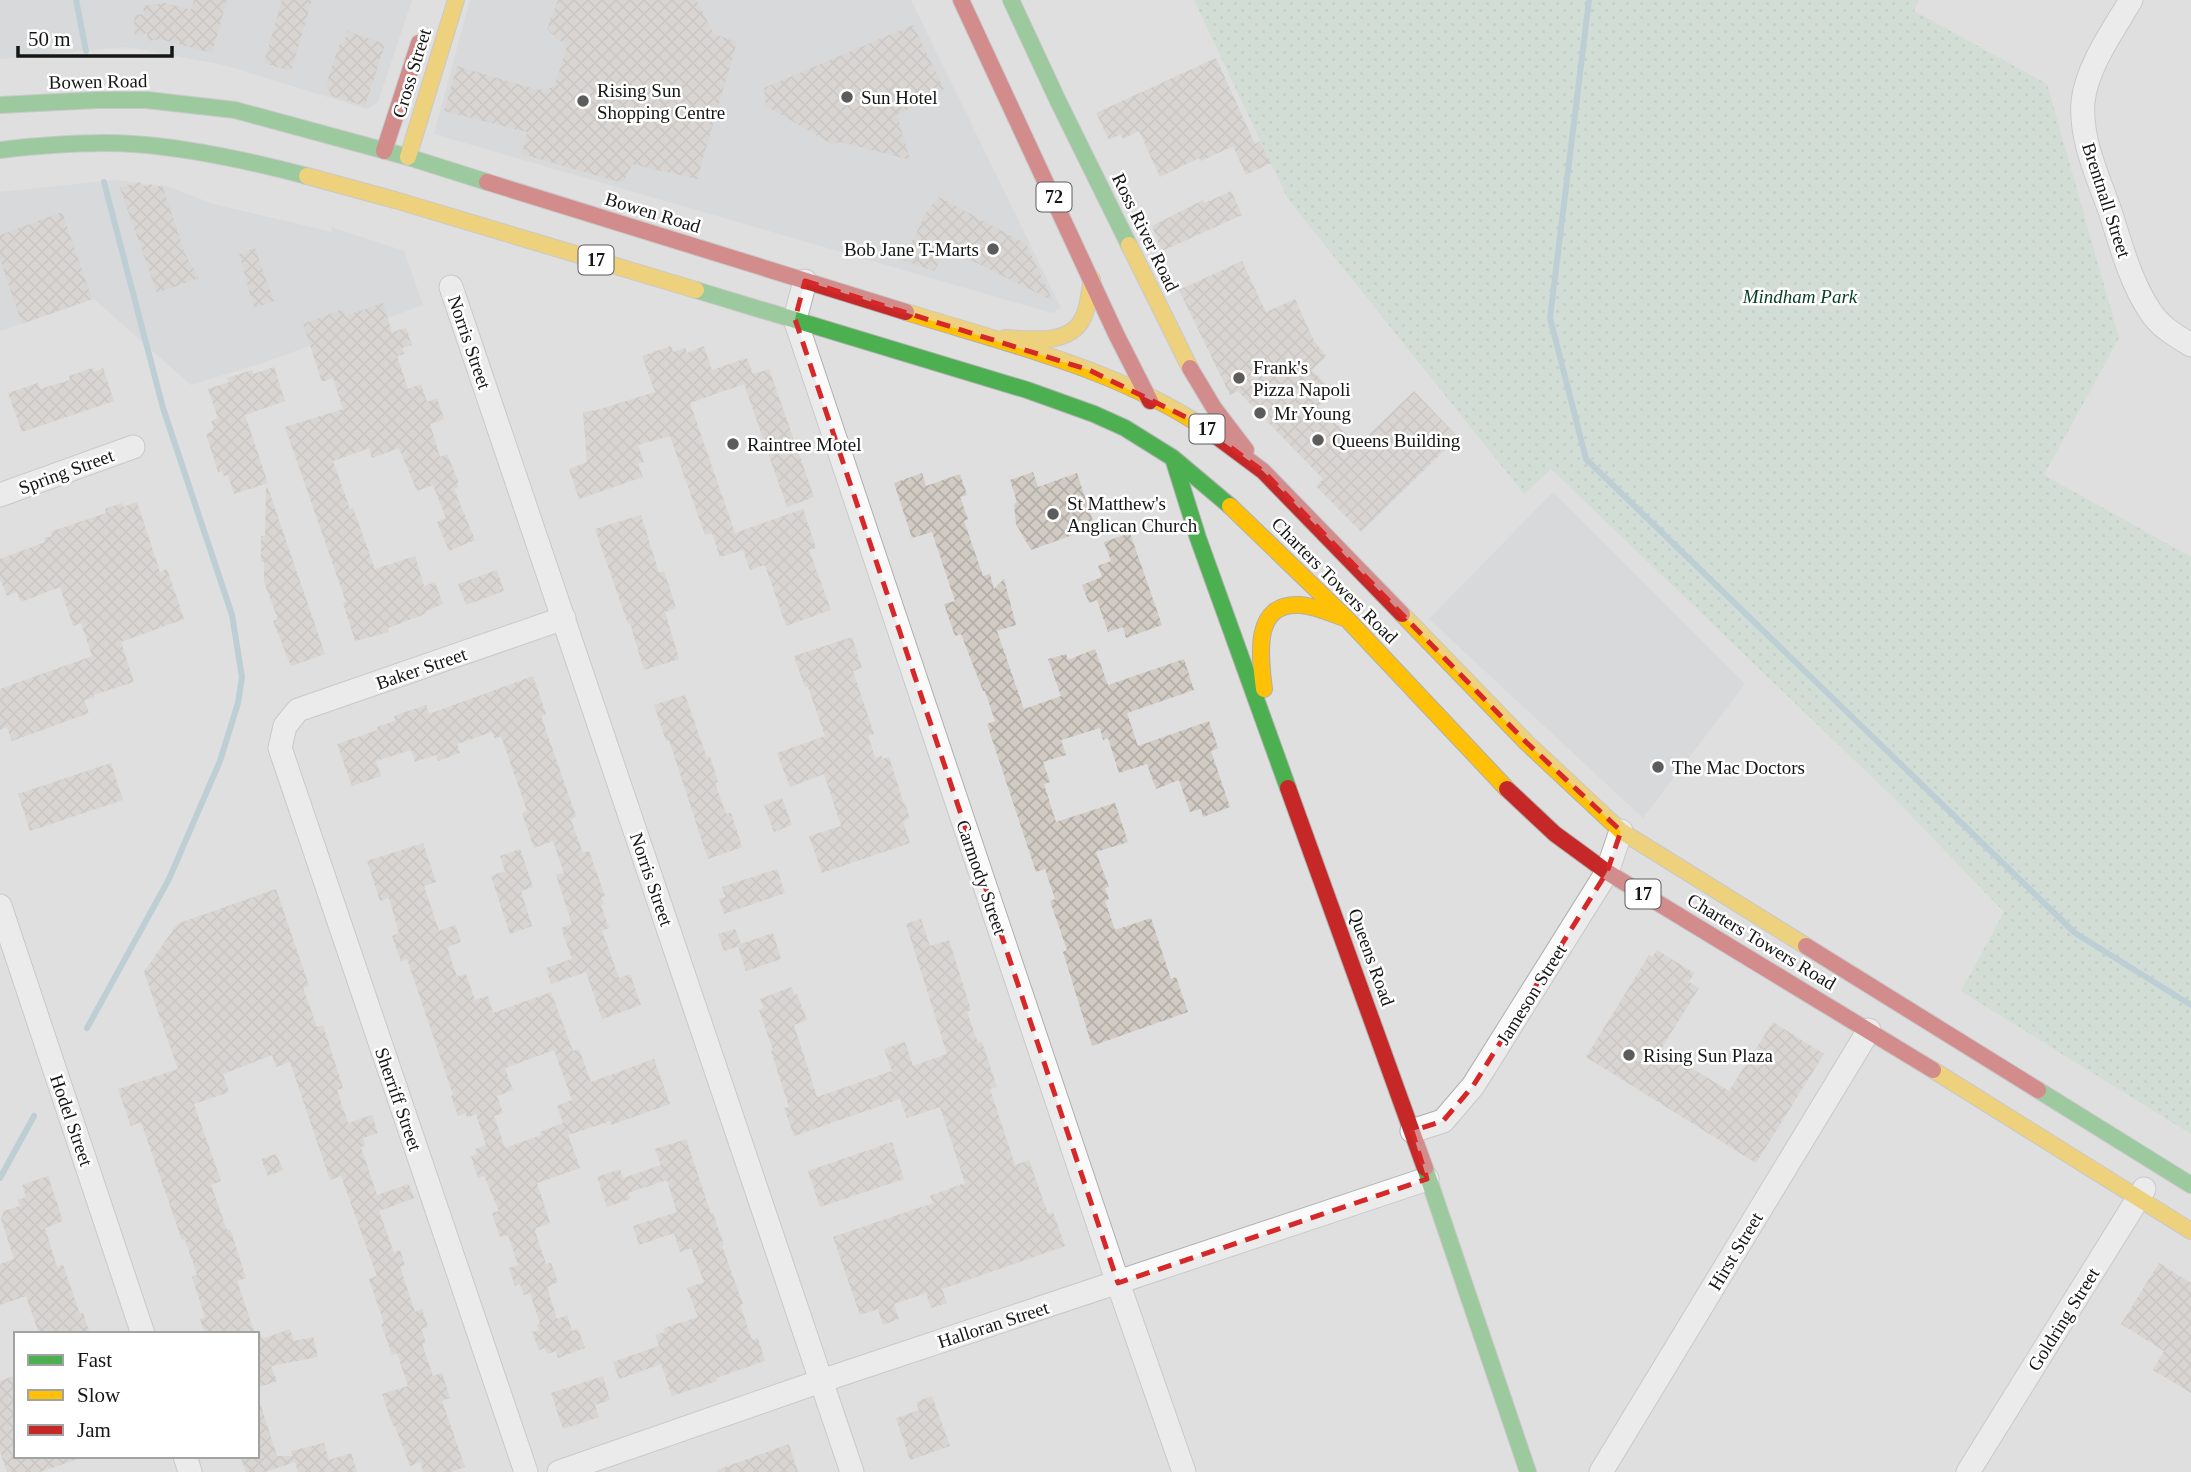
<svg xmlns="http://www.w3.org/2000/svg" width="2191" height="1472" font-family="Georgia,serif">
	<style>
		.built { fill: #d0d2d6 }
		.park { fill: url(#park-dots) }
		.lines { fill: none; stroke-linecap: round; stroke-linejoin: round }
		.stream { stroke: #96bdca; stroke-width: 6 }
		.building { fill: url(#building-cross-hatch); fill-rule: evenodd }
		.street-casing { stroke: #afafb0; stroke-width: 25 }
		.fast-casing { stroke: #afafb0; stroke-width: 18 }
		.slow-casing { stroke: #afafb0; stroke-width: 18 }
		.jam-casing { stroke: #afafb0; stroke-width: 18 }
		.street { stroke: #fafafa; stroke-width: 23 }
		.fast { stroke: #4caf50; stroke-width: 16 }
		.slow { stroke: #ffc107; stroke-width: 16 }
		.jam { stroke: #c62828; stroke-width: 16 }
		.marked { fill: none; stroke: #d62828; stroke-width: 5; stroke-dasharray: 14 9; stroke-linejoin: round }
		.poi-dot { fill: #5c5c5c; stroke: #fff; stroke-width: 2.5 }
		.labels { text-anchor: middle; stroke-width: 5; stroke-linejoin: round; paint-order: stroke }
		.shield { fill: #fff; stroke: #5b5c5c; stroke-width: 2 }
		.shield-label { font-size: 18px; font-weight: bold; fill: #151616 }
		.street-label { font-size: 19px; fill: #151616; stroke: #fff }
		.poi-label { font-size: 19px; fill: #151616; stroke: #fff; text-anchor: start }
		.park-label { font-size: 19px; font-style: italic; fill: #043d20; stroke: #fff }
	</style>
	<defs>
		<pattern id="park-dots" width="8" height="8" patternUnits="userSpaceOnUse" patternTransform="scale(1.75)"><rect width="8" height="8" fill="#c4dccb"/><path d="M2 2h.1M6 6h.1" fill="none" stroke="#a8bcae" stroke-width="1.8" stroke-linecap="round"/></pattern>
		<pattern id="building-cross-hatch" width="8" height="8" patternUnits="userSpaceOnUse" patternTransform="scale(1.75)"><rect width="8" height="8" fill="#d2cbc4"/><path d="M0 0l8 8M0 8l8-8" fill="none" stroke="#b3aea8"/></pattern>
	</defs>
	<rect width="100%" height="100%" fill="#dfdfdf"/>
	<path class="built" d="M0,0h412l-34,102 -11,7 -143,-44 -97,-18 -127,12z
		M470,0h441l150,308 -9,5 -618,-179z
		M116,180l53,7 44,17 119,28 -1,-5 73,24 19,54 -158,57 -74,23 -97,-86 -94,32v-139z
		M1553,492l192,192 -102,134 -214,-199z"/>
	<path class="park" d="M1194,0h725l-5,11 133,73 72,254 -75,137 147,82v577l-230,-143 43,-79 -106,-110 -347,-333 -27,25 -236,-295z"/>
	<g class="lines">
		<path class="stream" d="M76,0l10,51
			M1589,0l-39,318 36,141 489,474 116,72
			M87,1028l82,-149 51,-118 18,-58 4,-26 -10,-62 -69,-207 -59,-226
			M0,1178l34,-62"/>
	</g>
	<path class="building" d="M194,0h33l-15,53 -52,-14 -12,2 -1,-8 -12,3 -1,-21 10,-1 -1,-8 22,-3 26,7z
		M282,0h30l-21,71 -27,-8z
		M558,0h138l18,34 23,8 -40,137 -65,-15 -9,19 -101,-29 5,-22 -83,-21 13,-45 81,24 16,-3 13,-40 -20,-18z
		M913,25l31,64 -47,26 13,45 -69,-18 -9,2 -66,-38 -2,-18z
		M347,31l38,13 -20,62 -33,-10 -6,-11 14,-43 4,1z
		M1216,58l39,86 5,-3 11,22 -25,12 -13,-29 -32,15 -2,-3 -39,19 -21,-46 -16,8 -2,-5 -12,6 -13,-27z
		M140,182l2,5 9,-3 3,4 8,-3 23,69 14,24 -42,15 -37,-105z
		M1231,191l11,24 -80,36 -10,-25 51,-26 2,3z
		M939,197l87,47 27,57 -106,-53 -13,23 -31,-11 24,-49z
		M62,212l30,87 -70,25 -22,-65v-24z
		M255,248l19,53 -20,7 -15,-54z
		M1242,261l24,51 29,-13 19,42 12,15 -14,14 21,22 -15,15 40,38 56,-54 44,46 -97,95 -45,-46 7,-7 -85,-88 -8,4 -51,-105z
		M383,303l9,29 14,-4 6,17 -10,3 2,6 -7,2 11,33 13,-5 6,18 10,-4 7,21 -14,5 10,33 7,-3 12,29 -3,1 2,3 -4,2 21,51 -26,11 -12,-29 9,-4 -13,-33 -16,6 -18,-43 -27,10 -3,-10 -36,13 17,48 3,-1 22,61 40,-13 9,30 11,-4 8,22 -17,7 -1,3 -37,14 1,4 -34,9 -12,-38 3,-1 -61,-175 58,-18 -10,-31 -11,4 -19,-58 40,-15 2,7z
		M671,346l2,6 12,-4 2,5 17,-7 8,24 35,-12 6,16 16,-5 45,128 -27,10 -43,-123 -54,19 45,130 68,-24 13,39 -7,2 22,60 -45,16 -21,-61 -15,5 -7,-20 -23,7 -8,-24 -7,2 -35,-99 -32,9 6,17 -6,2 5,13 -64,22 -10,-30 18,-7 -4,-50 14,-2 58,-18 -13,-36z
		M274,367l11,34 -40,14 23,68 -34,11 -6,-19 -4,1 -2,-5 -4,1 -12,-38 7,-3 -1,-3h2l-3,-7 7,-3 -10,-29 21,-7 -2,-4 25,-8 1,4z
		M92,368l2,4 9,-4 11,33 -92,31 -14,-39 30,-10 2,6 30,-9 -1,-4z
		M1033,472l5,15 39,-14 18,54 -64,23 -15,-26 -2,-20 3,-2 -7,-22z
		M922,473l4,13 34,-12 7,21 -7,2 8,22 -4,2 19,55 7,-2 4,15 10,-10 12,46 -19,6 27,78 37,-13 -13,-37 18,-5 2,6 27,-11 13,36 76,-26 10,31 -67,23 11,33 71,-25 9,27 -7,3 19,56 -27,10 -2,-8 -11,3 -11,-32 -23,9 -9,-25 -28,9 -11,-35 -5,2 -3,-12 -39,12 5,15 -23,7 7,20 -6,2 12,38 59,-19 13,39 -32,10 13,35 -4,1 4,11 -4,2 10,29 36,-12 20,61 5,-2 12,35 -96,34 -29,-94 4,-2 -17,-49 5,-2 -10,-30 -9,3 -49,-148 8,-3 -10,-30h-2l-22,-57 -6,2 -11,-32 11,-3 -23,-69 -20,6 -18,-55z
		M268,488l57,166 -34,12 -18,-45 5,-2 -14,-37v-20h-3v-26h4l1,-47z
		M137,502l23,70 7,-3 17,50 -63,23 13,40 -41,13 1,2 -10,3 5,13 -77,28 -5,-14 -7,3v-41l92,-33 -11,-33 -8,3 -13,-39 -39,15 -4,-10 -10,4 -7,-18v-19l45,-17 -1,-4 8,-2 -2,-4 56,-19 -1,-4 17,-6 1,4z
		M641,515l18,58 5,-2 12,37 -11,4 14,47 -35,11 -14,-47 -2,1 -33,-95z
		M1130,533l32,92 -36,13 -3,-11 -15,5 -11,-32 -8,3 -7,-18 20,-8 -4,-11 13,-5 -7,-19z
		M497,570l7,21 -38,14 -8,-21z
		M852,637l10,31 -9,3 21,63 -6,2 7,22 7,-2v3l7,-2 15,47h1l5,14 -7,3 7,22 -88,30 -13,-37 32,-10 -17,-52 -34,13 -13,-34 48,-17 -17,-49h-3l-11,-31z
		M533,676l13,38 -5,2 35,100 -5,4 12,33 6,-2 16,45 -4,1 3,7 -3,1 8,23 -7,3 17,47 11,-4 11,31 -39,14 -16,-47 -35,12 -5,-16 26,-9 -11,-31 11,-4 -16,-49 8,-2 -11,-32 -19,7 -12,-35 5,-2 -26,-75 -6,3 -3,-7 -35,12 3,9 -22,8 -2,-6 -21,7 -4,-12 -35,11 5,15 -29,10 -15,-42 41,-14 -1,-3 18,-6 -1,-5 32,-11 3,9z
		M685,695l22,63 3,-2 8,26 -3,1 11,31 5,-1 11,34 -34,12 -39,-119 -3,1 -12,-36z
		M111,763l12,37 -93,31 -12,-37z
		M782,798l10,27 -18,7 -10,-27z
		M423,843l13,39 -12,4 15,45 16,-6 6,17 -14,5 10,30 9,-3 9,26 13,-4 5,17 58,-21 22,59 6,-2 12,33 63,-23 16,45 -59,21 -1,-4 -42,14 12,33 -43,15 13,40 -14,5 -1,3 11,33 5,-1 7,19 -11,5 10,32 10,-4 5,16 6,-2 7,19 -27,10 -2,-7 -9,3 -2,-6 -6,2 -7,-18 7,-2 -2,-5 3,-1 -10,-31 -6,2 -4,-11 -5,2 -6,-18 9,-3 -10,-30 -8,2 -8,-24 7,-2 -15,-35 -6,2 -7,-22 6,-2 -2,-5 11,-4 -10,-31 -9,4 -1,-5 -8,3 -7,-20 2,-1 -46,-136 -6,2 -9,-25 7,-3 -10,-35 -9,3 -13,-40zM554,1050l18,50 -15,6 6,17 -23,9 1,3 -36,13 -11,-32 9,-3 -6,-17 16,-6 -8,-22z
		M520,849l13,38 -12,4 11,35 -22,8 -19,-58 14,-5 -5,-15z
		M777,869l8,24 -61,21 -5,-15 6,-2 -3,-10z
		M276,889l33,97 -6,2 14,39 6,-2 20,63 -6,2 11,33 24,-8 6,18 -15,5 2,8 -4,1 16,48 32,-11 5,14 -35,13 15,42 6,-3 5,15 -5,2 15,45 7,-3 6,18 -7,2 5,14 -4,1 11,32 9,-3 8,25 -8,3 23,66 -14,5h-28l-3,-10 -10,4 -15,-40h-2l-11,-32 26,-8 -11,-33 -5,2 -11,-31 3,-1 -15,-44 8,-3 -36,-100 -11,4 -40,-118 -14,5 -4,-12 -49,19 6,18 -35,12 27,77 -10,4 16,45 3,-1 16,49 -9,3 18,53h-50l-5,-15 5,-2 -13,-40 5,-2 -12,-36 -3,1 -41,-118 -10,4 -13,-37 60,-20 -34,-97 33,-48z
		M921,919l9,27 19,-6 22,70 -4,2 11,31 4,-1 15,45 -7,2 25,76 14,-5 19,54 5,-2 12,34 -123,43 5,14 -16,5 -5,-15 -32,11 5,15 -16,6 -5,-16 -18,6 -27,-78 100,-34 -3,-7 35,-13 -25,-76 -33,11 -7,-19 -106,37 -10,-28 5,-1 -18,-56 2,-1 -14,-40 5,-2 -4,-9 31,-12 4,8 2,-1 10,26 -13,5 23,72 75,-26 -8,-22 21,-7 8,24 34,-12 -41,-130z
		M735,929l6,15 32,-11 8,26 -35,12 -8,-25 -14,5 -6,-17z
		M1657,950l37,23 -5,9 10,6 -38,61 68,42 44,-69 51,32 -68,109 -170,-106 63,-102 3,2z
		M686,1139l25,75 2,-1 11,32 -2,1 21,58 -3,1 12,35 6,-2 7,23 -49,17 1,3 -45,15 -11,-32 -42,15 -6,-17 46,-16 -4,-11 10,-3 -1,-4 34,-11 -11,-29 17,-6 -13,-34 -11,4 -6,-19 -35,12 -6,-19 44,-14 -10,-32 -39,13 2,6 -23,8 -10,-30 23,-8 3,9 38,-13 -6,-16z
		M892,1142l12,37 -84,28 -12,-36z
		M276,1154l7,16 -15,6 -7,-17z
		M48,1176l15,45 -18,7 12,39 6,-2 17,49 3,-1 7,21h-51l-13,-38 -26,9v-41l14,-5 -13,-40 3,-8 16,-5 -2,-6 8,-3 -4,-12z
		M2159,1263l32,20v110l-38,-23 11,-19 -43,-27z
		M290,1329l4,12 19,-4 5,20 -47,9 6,15 -20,7v-55h3l2,6z
		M16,1375v81h61l1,3 -38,13h-33l-7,-21v-70z
		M603,1376l7,24 -15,5 4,12 -36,12 -12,-36z
		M932,1396l18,50 -40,14 -14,-42 23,-8 -3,-8z
		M257,1406h4l16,50h16l-2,-5 33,-8 5,17 22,-7 6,19h-59l-3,-10 -30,10h-19l-6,-16h17z
		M789,1444l9,28h-81v-2z"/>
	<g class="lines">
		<g class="street-casing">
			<path id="street" d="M2131,0c-17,29 -45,68 -48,102 -3,37 15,75 27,109 11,34 20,70 40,100 9,15 26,25 41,34
				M805,281l-10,38 323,964 66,189
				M451,287l401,1185
				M0,495l133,-48
				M0,906l143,428
				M1412,1131l31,-10 30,-35 134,-214 14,-41
				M185,1456l5,16
				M526,1472l-246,-724 5,-22 13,-16 266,-92
				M559,1472l262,-91 606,-202
				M1601,1472l268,-442
				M1968,1472l176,-283"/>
		</g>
		<g class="fast-casing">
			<path id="fast" d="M1011,0l47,101 71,144
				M0,105l97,-5h50l88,10 173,47 79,25
				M0,150c44,-5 89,-9 133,-6 59,4 117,17 174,32
				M696,290l331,100 67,24 31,14 48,30 57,48
				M1173,458l25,80 90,250
				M2038,1090l153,95
				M1425,1168l103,304"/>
		</g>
		<g class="slow-casing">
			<path id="slow" d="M408,157l48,-157
				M307,176l88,24 301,90
				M1129,245l61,123
				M906,312c103,32 211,57 302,118
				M1005,338c25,1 65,8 78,-20 6,-12 6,-26 9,-39
				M1230,506l117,113 160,170
				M1402,614l124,128 95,89 185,115
				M1264,689c-4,-32 -12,-87 36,-84 16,1 32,9 47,14
				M1933,1070l258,161"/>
		</g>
		<g class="jam-casing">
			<path id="jam" d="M961,0l155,334 34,67
				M384,151l35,-108
				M487,182l419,130
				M1190,368l24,40 32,42
				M1208,430l55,41 139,143
				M1288,788l137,380
				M1507,789l48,45 52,38 326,198
				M1806,946l232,144"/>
		</g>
		<use href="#street" class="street"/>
		<use href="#fast" class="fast"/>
		<use href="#slow" class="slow"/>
		<use href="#jam" class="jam"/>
	</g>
	<path d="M0 0H2191V1472H0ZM805,281l284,89 107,52 67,49 263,271 95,89 -14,41 -134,214 -30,35 -31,10 15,48 -309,104 -323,-964z" fill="#dfdfdf" fill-opacity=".55" fill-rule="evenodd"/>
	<path class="marked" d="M805,281l284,89 107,52 67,49 263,271 95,89 -14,41 -134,214 -30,35 -31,10 15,48 -309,104 -323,-964z"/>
	<g class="poi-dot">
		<circle cx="847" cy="97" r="7"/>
		<circle cx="583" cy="101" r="7"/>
		<circle cx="993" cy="249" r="7"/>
		<circle cx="1239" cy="378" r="7"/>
		<circle cx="1260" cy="413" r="7"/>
		<circle cx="1318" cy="440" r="7"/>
		<circle cx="733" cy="444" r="7"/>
		<circle cx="1053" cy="514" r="7"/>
		<circle cx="1658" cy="767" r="7"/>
		<circle cx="1629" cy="1055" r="7"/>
	</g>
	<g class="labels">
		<g class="shield">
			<rect x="1036.5" y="182.5" width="35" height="29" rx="5"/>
			<rect x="578.5" y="245.5" width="35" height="29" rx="5"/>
			<rect x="1189.5" y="414.5" width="35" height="29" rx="5"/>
			<rect x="1625.5" y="879.5" width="35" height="29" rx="5"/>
		</g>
		<g class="shield-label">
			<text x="1054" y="203">72</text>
			<text x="596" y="266">17</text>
			<text x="1207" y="435">17</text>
			<text x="1643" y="900">17</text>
		</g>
		<g class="street-label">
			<text transform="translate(411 73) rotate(-73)" y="7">Cross Street</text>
			<text transform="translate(98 81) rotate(-1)" y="7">Bowen Road</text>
			<text transform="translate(2107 200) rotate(72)" y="7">Brentnall Street</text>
			<text transform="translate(653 212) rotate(17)" y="7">Bowen Road</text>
			<text transform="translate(1146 232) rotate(64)" y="7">Ross River Road</text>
			<text transform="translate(470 342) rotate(71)" y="7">Norris Street</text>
			<text transform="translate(66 471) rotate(-20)" y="7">Spring Street</text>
			<text transform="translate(1335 580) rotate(45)" y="7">Charters Towers Road</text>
			<text transform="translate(421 668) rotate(-19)" y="7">Baker Street</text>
			<text transform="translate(982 877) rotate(71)" y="7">Carmody Street</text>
			<text transform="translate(652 879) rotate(71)" y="7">Norris Street</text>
			<text transform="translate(1762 941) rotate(31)" y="7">Charters Towers Road</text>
			<text transform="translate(1372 957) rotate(70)" y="7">Queens Road</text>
			<text transform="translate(1531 994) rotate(-58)" y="7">Jameson Street</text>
			<text transform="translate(399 1099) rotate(71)" y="7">Sherriff Street</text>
			<text transform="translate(72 1120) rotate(71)" y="7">Hodel Street</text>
			<text transform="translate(1735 1251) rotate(-59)" y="7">Hirst Street</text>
			<text transform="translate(2063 1319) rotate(-58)" y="7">Goldring Street</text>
			<text transform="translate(993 1324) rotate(-18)" y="7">Halloran Street</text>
		</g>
		<g class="poi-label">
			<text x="597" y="97">Rising Sun<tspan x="597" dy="22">Shopping Centre</tspan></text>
			<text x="861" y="104">Sun Hotel</text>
			<text x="979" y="256" text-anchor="end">Bob Jane T-Marts</text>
			<text x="1253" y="374">Frank's<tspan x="1253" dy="22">Pizza Napoli</tspan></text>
			<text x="1274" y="420">Mr Young</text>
			<text x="1332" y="447">Queens Building</text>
			<text x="747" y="451">Raintree Motel</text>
			<text x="1067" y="510">St Matthew's<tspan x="1067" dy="22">Anglican Church</tspan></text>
			<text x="1672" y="774">The Mac Doctors</text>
			<text x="1643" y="1062">Rising Sun Plaza</text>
		</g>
		<g class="park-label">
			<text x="1800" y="303">Mindham Park</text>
		</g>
	</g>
	<rect x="14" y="1332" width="245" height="126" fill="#ffffff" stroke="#a1a2a2" stroke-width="2"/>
	<rect x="28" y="1355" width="35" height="10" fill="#4caf50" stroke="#a1a2a2" stroke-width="2"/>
	<text x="77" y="1367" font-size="21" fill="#151616">Fast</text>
	<rect x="28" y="1390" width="35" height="10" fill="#ffc107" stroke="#a1a2a2" stroke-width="2"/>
	<text x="77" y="1402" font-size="21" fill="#151616">Slow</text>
	<rect x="28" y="1425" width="35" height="10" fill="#c62828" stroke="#a1a2a2" stroke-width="2"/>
	<text x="77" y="1437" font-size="21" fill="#151616">Jam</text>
	<path d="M18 46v10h154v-10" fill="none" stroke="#151616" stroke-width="3.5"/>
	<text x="28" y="46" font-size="21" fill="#151616" stroke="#ffffff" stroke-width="5" paint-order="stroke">50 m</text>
</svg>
